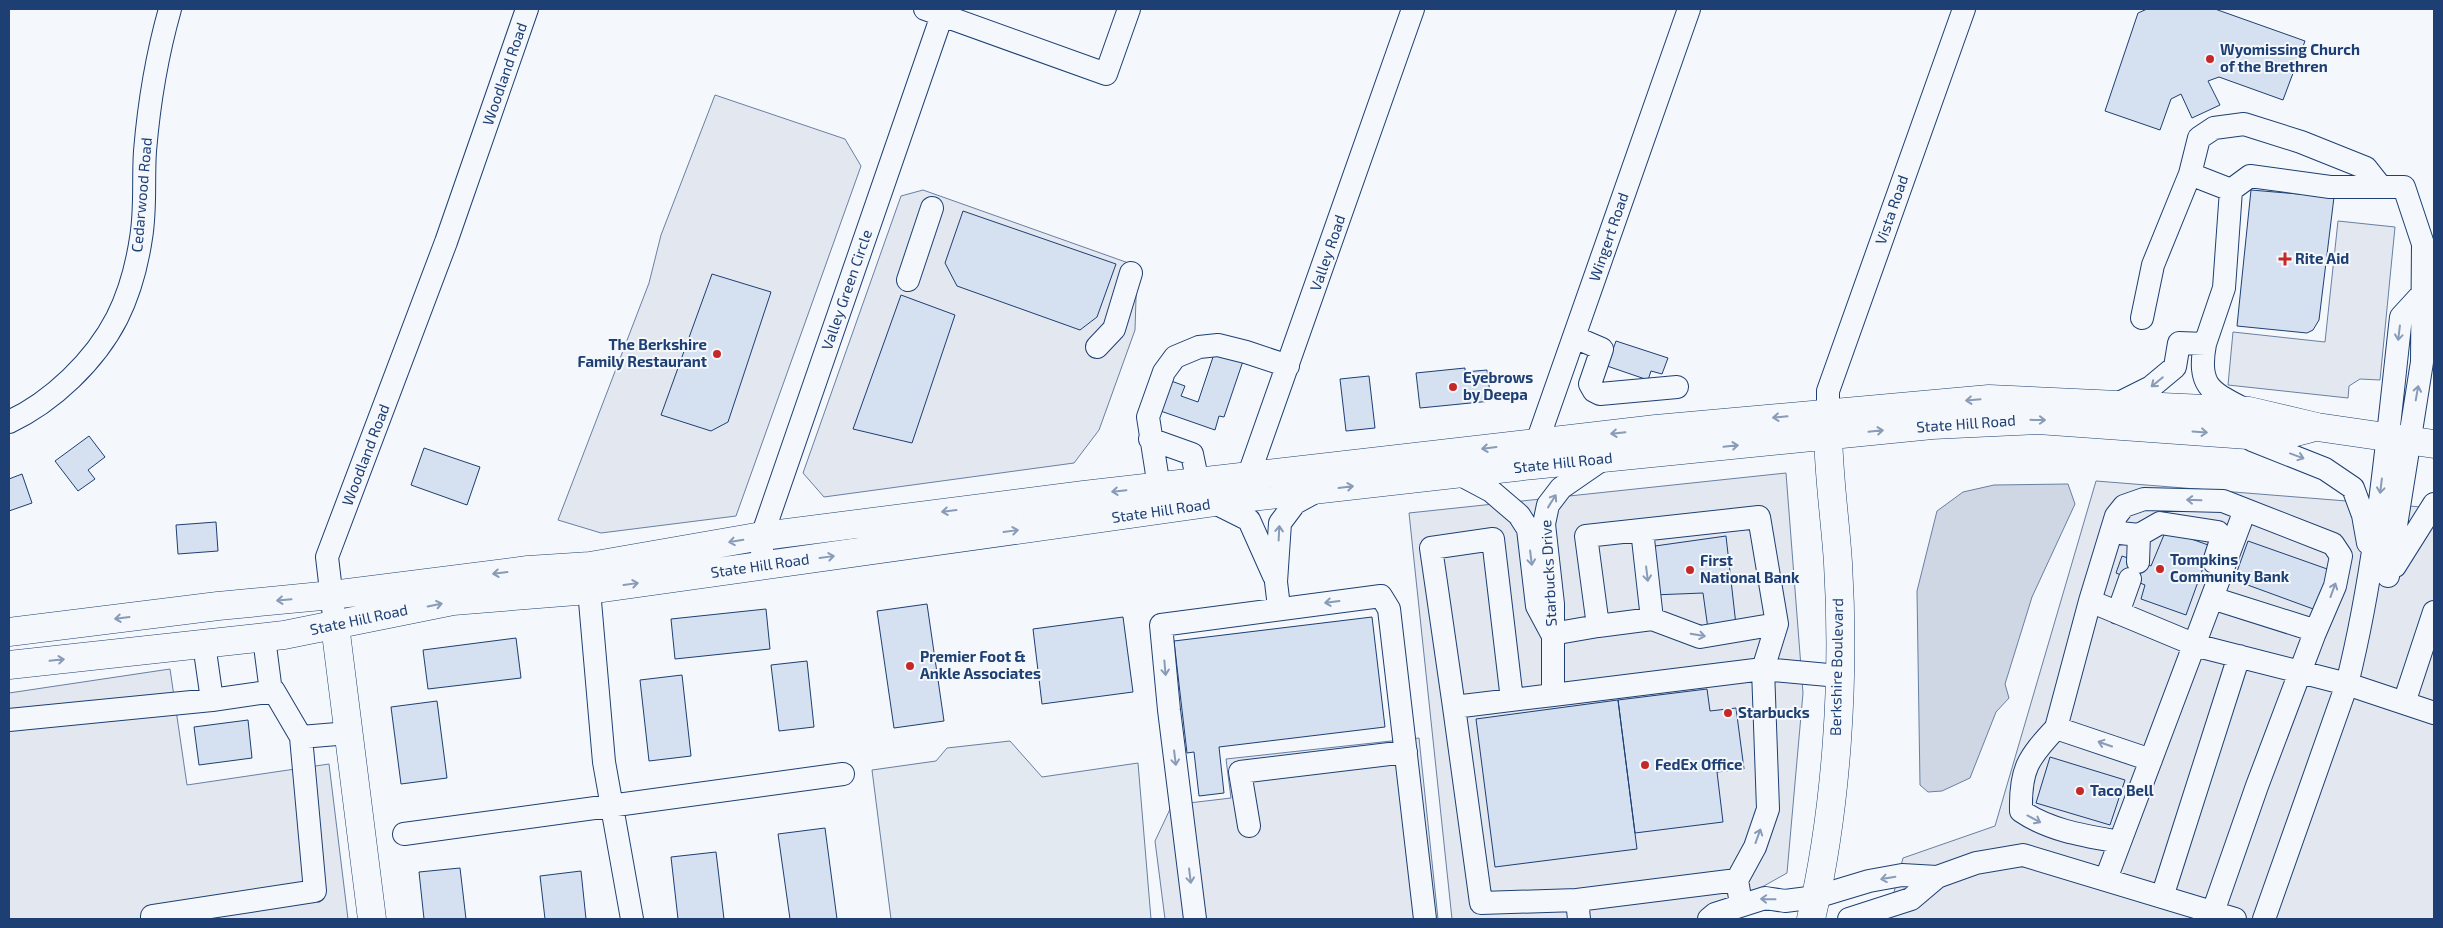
<svg xmlns="http://www.w3.org/2000/svg" width="2443" height="928" font-family="'Exo 2',sans-serif">
	<style>
		.green { fill: #e3e9f0; stroke: #687fa3 }
		.parking { fill: #e3e8f0; stroke: #687fa3 }
		.water { fill: #cfd7e4; stroke: #687fa3 }
		.building { fill: #d5e0f0; stroke: #1d3f73 }
		.lines { fill: none; stroke-linecap: round; stroke-linejoin: round }
		.minor-casing { stroke: #1d3f73; stroke-width: 24 }
		.major-casing { stroke: #1d3f73; stroke-width: 29 }
		.minor { stroke: #f4f7fb; stroke-width: 22 }
		.major { stroke: #f4f7fb; stroke-width: 28 }
		.oneway { stroke: #889bb7 }
		.poi-dot { fill: #c62828; stroke: #f4f7fb; stroke-width: 2 }
		.labels { text-anchor: middle; stroke-width: 4; stroke-linejoin: round; paint-order: stroke }
		.poi-label { font-size: 15px; font-weight: bold; fill: #1d3f73; stroke: #f4f7fb; text-anchor: start }
		.street-label { font-size: 15px; fill: #1d3f73; stroke: #f4f7fb }
	</style>
	<rect width="100%" height="100%" fill="#f4f7fb"/>
	<path class="green" d="M1010,741l32,36 96,-14 13,156h-260l-19,-149 64,-9 11,-13z"/>
	<path class="parking" d="M715,95l130,44 16,27 -125,350 -135,17 -43,-13 91,-237 12,-48z
		M923,190l214,76 -2,64 -36,100 -25,33 -250,34 -21,-24 98,-277z
		M2338,221l57,6 -15,153 -20,-1 -11,7 -1,12 -120,-13 5,-53 92,10z
		M1786,473l17,220 -16,180 -82,46h-253l-43,-406z
		M2096,481l338,27v411h-547l16,-61 92,-32z
		M170,669l17,116 142,-21 19,155h-339v-226z
		M1419,738l19,181h-273l-10,-78 17,-36 59,-7 -5,-39z"/>
	<path class="water" d="M2068,484l7,20 -43,93 -27,87 4,14 -13,14 -26,66 -28,13 -14,1 -8,-7 -3,-194 20,-80 26,-19 31,-7z"/>
	<path class="building" d="M2147,9h68l90,32 -22,59 -64,-23 -11,4 12,24 -28,13 -11,-24 -10,5 -11,31 -55,-19 33,-98z
		M2251,190l83,7 -15,123 -6,10 -6,3 -70,-7z
		M963,211l153,53 -19,53 -17,13 -123,-44 -12,-23z
		M712,274l59,18 -43,130 -17,9 -50,-16z
		M901,295l54,20 -43,128 -59,-14z
		M1616,341l52,17 -6,16 -11,-3 -3,9 -41,-14z
		M1215,351l28,10 -19,56 -5,-1 -4,14 -63,-22 11,-30 22,8 -4,10 17,6z
		M1465,368v4l22,-2 4,31 -71,7 -4,-35z
		M1369,376l6,52 -29,3 -6,-52z
		M89,436l16,21 -17,13 7,9 -17,12 -23,-30z
		M424,448l56,19 -13,38 -56,-20z
		M22,474l10,29 -23,8v-32z
		M216,522l2,29 -40,3 -2,-29z
		M2166,530l45,16 -25,69 -45,-16 4,-14 -29,-12 6,-17 29,10z
		M1726,536l10,89 -28,4 -5,-36 -50,2 -5,-48z
		M2248,541l82,29 -14,40 -82,-30z
		M927,604l17,117 -50,7 -17,-117z
		M766,609l4,40 -95,10 -4,-40z
		M1123,617l10,75 -91,12 -9,-75z
		M1372,617l13,110 -166,20 5,46 -25,3 -5,-44 -7,1 -13,-112z
		M516,638l5,40 -93,11 -5,-39z
		M807,661l7,66 -35,4 -8,-66z
		M682,675l9,81 -42,5 -9,-81z
		M1707,689l3,22 26,-3 8,61 -27,3 6,50 -88,11 -17,-133z
		M1618,700l19,149 -142,18 -19,-148z
		M437,701l10,77 -46,6 -10,-77z
		M248,720l4,38 -53,7 -5,-38z
		M2050,757l75,23 -15,45 -74,-22z
		M825,828l12,91h-47l-12,-85z
		M716,852l8,67h-46l-7,-62z
		M460,868l6,51h-42l-5,-47z
		M581,871l5,48h-41l-5,-43z"/>
	<g class="lines">
		<g class="minor-casing">
			<path id="minor" d="M925,9l181,65 23,-65
				M2190,174l9,-36 15,-10 30,-4 57,18 65,26 15,19
				M2231,190l19,-14 80,11h74l19,57 -1,118 -34,214
				M908,280l24,-72
				M2142,318l11,-53 37,-91 41,16
				M1574,337l28,12 -12,35 4,7 6,3 77,-7
				M2205,344c-8,43 6,48 41,66
				M1097,347l17,-18 17,-56
				M2115,405l36,-18 24,-20 4,-24 26,1 19,-56 7,-98
				M1828,413v-22l136,-382
				M9,422c43,-20 86,-61 108,-104 12,-24 20,-53 24,-80 5,-29 2,-58 4,-87 4,-48 12,-96 25,-142
				M1150,439l42,15 6,29
				M2252,440l73,29 28,19 10,27 5,28
				M1535,457l2,-15 152,-433
				M1459,474l32,17 28,24 9,14 9,77 15,28
				M1159,487l-11,-70 16,-45 11,-15 24,-10 19,-2 28,7 42,14
				M1250,492l-2,-15 165,-468
				M1215,503l34,17 25,56
				M1642,530l10,89
				M2111,532l28,3 21,-12 58,9 4,5 -8,25
				M762,551v-15l180,-521
				M2138,562l1,-27
				M2395,566l39,-62
				M590,574l-1,16 15,172 28,157
				M2212,598l98,31 4,6 -57,151 -44,126
				M2090,601l108,45 149,38 87,29
				M1277,609l2,-2 -3,-25 4,-59 15,-20 22,-12
				M2118,613l12,-34
				M335,625l-8,-68 119,-315 81,-233
				M1598,626l54,-7 48,18 77,-13
				M1552,634l46,-8 -12,-90 173,-19 18,107 -14,45 5,140 -13,38 -18,33 4,24
				M264,638l7,54
				M204,644l8,56 62,-9 27,46 48,-4
				M1553,695l210,-26 76,7
				M2404,703l30,-91
				M1454,707l-23,-159 62,-9 19,161
				M9,720l203,-20
				M2056,728l34,-127 26,-85 8,-10 20,-7 79,2 110,43 8,12 -6,30 -21,49
				M1249,826l-9,-54 166,-20
				M404,834l439,-60
				M2120,842c-34,-6 -70,-11 -99,-31 -1,-42 7,-53 35,-83l95,32
				M2106,879l139,-369
				M2162,897l77,-241
				M1577,900l160,-20
				M152,919v-3l163,-25 -14,-154
				M1195,919l-26,-209 -8,-85 220,-29 8,13 36,310
				M1579,919l-2,-19 -96,3 -27,-196 99,-12v-91l-9,-80 4,-19 13,-17 42,-29
				M1709,919l6,-5 50,-16 20,3 31,-4 53,-16 33,-6 35,2 39,-14 47,-8 212,64
				M1849,919l62,-20 26,-22
				M2264,919l83,-235c30,-120 40,-244 54,-367l22,-24h11"/>
		</g>
		<g class="major-casing">
			<path id="major" d="M335,625l37,294
				M9,632l209,-26 114,-11 196,-25 62,-4 172,-30 322,-41 572,-66 333,-30 260,12 68,16 117,17
				M9,665l275,-30 169,-34 136,-11 662,-93 282,-32 399,-40 106,-5 238,17 32,-8
				M1811,919c26,-111 34,-242 27,-356 -3,-48 -11,-96 -10,-144"/>
		</g>
		<use href="#minor" class="minor"/>
		<use href="#major" class="major"/>
	</g>
	<defs><path id="oneway-shaft" d="M-6 0H5M1.5-3L5.5 0L1.5 3" fill="none" stroke-width="1.6" stroke-linecap="round" stroke-linejoin="round" transform="scale(1.25)"/></defs>
	<g class="oneway">
		<use href="#oneway-shaft" transform="translate(2399 333) rotate(97)"/>
		<use href="#oneway-shaft" transform="translate(2157 382) rotate(141)"/>
		<use href="#oneway-shaft" transform="translate(2417 393) rotate(-80)"/>
		<use href="#oneway-shaft" transform="translate(1973 400) rotate(175)"/>
		<use href="#oneway-shaft" transform="translate(1780 417) rotate(175)"/>
		<use href="#oneway-shaft" transform="translate(2038 420) rotate(1)"/>
		<use href="#oneway-shaft" transform="translate(1876 431) rotate(-6)"/>
		<use href="#oneway-shaft" transform="translate(2200 432) rotate(4)"/>
		<use href="#oneway-shaft" transform="translate(1618 433) rotate(174)"/>
		<use href="#oneway-shaft" transform="translate(1731 446) rotate(-6)"/>
		<use href="#oneway-shaft" transform="translate(1489 448) rotate(173)"/>
		<use href="#oneway-shaft" transform="translate(2297 456) rotate(20)"/>
		<use href="#oneway-shaft" transform="translate(2381 486) rotate(97)"/>
		<use href="#oneway-shaft" transform="translate(1346 487) rotate(-7)"/>
		<use href="#oneway-shaft" transform="translate(1119 491) rotate(174)"/>
		<use href="#oneway-shaft" transform="translate(2194 500) rotate(-178)"/>
		<use href="#oneway-shaft" transform="translate(1552 501) rotate(-58)"/>
		<use href="#oneway-shaft" transform="translate(949 511) rotate(173)"/>
		<use href="#oneway-shaft" transform="translate(1011 531) rotate(-8)"/>
		<use href="#oneway-shaft" transform="translate(1279 533) rotate(-87)"/>
		<use href="#oneway-shaft" transform="translate(736 541) rotate(170)"/>
		<use href="#oneway-shaft" transform="translate(827 557) rotate(-8)"/>
		<use href="#oneway-shaft" transform="translate(1531 558) rotate(83)"/>
		<use href="#oneway-shaft" transform="translate(500 573) rotate(173)"/>
		<use href="#oneway-shaft" transform="translate(1647 574) rotate(83)"/>
		<use href="#oneway-shaft" transform="translate(631 584) rotate(-8)"/>
		<use href="#oneway-shaft" transform="translate(2333 590) rotate(-70)"/>
		<use href="#oneway-shaft" transform="translate(284 600) rotate(175)"/>
		<use href="#oneway-shaft" transform="translate(1332 602) rotate(173)"/>
		<use href="#oneway-shaft" transform="translate(435 605) rotate(-12)"/>
		<use href="#oneway-shaft" transform="translate(122 618) rotate(173)"/>
		<use href="#oneway-shaft" transform="translate(1698 635) rotate(10)"/>
		<use href="#oneway-shaft" transform="translate(57 660) rotate(-6)"/>
		<use href="#oneway-shaft" transform="translate(1165 668) rotate(85)"/>
		<use href="#oneway-shaft" transform="translate(2105 744) rotate(-161)"/>
		<use href="#oneway-shaft" transform="translate(1175 758) rotate(83)"/>
		<use href="#oneway-shaft" transform="translate(2034 819) rotate(28)"/>
		<use href="#oneway-shaft" transform="translate(1758 836) rotate(-70)"/>
		<use href="#oneway-shaft" transform="translate(1190 876) rotate(83)"/>
		<use href="#oneway-shaft" transform="translate(1888 878) rotate(170)"/>
		<use href="#oneway-shaft" transform="translate(1768 899) rotate(-179)"/>
	</g>
	<g class="poi-dot">
		<circle cx="2210" cy="59" r="5"/>
		<path d="M2282.5 251.5h5v5h5v5h-5v5h-5v-5h-5v-5h5z"/>
		<circle cx="717" cy="354" r="5"/>
		<circle cx="1453" cy="387" r="5"/>
		<circle cx="2160" cy="569" r="5"/>
		<circle cx="1690" cy="570" r="5"/>
		<circle cx="910" cy="666" r="5"/>
		<circle cx="1728" cy="713" r="5"/>
		<circle cx="1645" cy="765" r="5"/>
		<circle cx="2080" cy="791" r="5"/>
	</g>
	<g class="labels">
		<g class="poi-label">
			<text x="2220" y="55">Wyomissing Church<tspan x="2220" dy="17">of the Brethren</tspan></text>
			<text x="2295" y="264">Rite Aid</text>
			<text x="707" y="350" text-anchor="end">The Berkshire<tspan x="707" dy="17">Family Restaurant</tspan></text>
			<text x="1463" y="383">Eyebrows<tspan x="1463" dy="17">by Deepa</tspan></text>
			<text x="2170" y="565">Tompkins<tspan x="2170" dy="17">Community Bank</tspan></text>
			<text x="1700" y="566">First<tspan x="1700" dy="17">National Bank</tspan></text>
			<text x="920" y="662">Premier Foot &amp;<tspan x="920" dy="17">Ankle Associates</tspan></text>
			<text x="1738" y="718">Starbucks</text>
			<text x="1655" y="770">FedEx Office</text>
			<text x="2090" y="796">Taco Bell</text>
		</g>
		<g class="street-label">
			<text transform="translate(505 74) rotate(-71)" y="5">Woodland Road</text>
			<text transform="translate(142 195) rotate(-85)" y="5">Cedarwood Road</text>
			<text transform="translate(1892 210) rotate(-71)" y="5">Vista Road</text>
			<text transform="translate(1609 237) rotate(-71)" y="5">Wingert Road</text>
			<text transform="translate(1328 253) rotate(-71)" y="5">Valley Road</text>
			<text transform="translate(847 290) rotate(-71)" y="5">Valley Green Circle</text>
			<text transform="translate(1966 424) rotate(-4)" y="5">State Hill Road</text>
			<text transform="translate(366 455) rotate(-69)" y="5">Woodland Road</text>
			<text transform="translate(1563 463) rotate(-6)" y="5">State Hill Road</text>
			<text transform="translate(1161 511) rotate(-8)" y="5">State Hill Road</text>
			<text transform="translate(760 566) rotate(-8)" y="5">State Hill Road</text>
			<text transform="translate(1549 573) rotate(-93)" y="5">Starbucks Drive</text>
			<text transform="translate(359 620) rotate(-12)" y="5">State Hill Road</text>
			<text transform="translate(1837 667) rotate(-89)" y="5">Berkshire Boulevard</text>
		</g>
	</g>
	<rect width="2443" height="928" fill="none" stroke="#1d3f73" stroke-width="20"/>
</svg>
